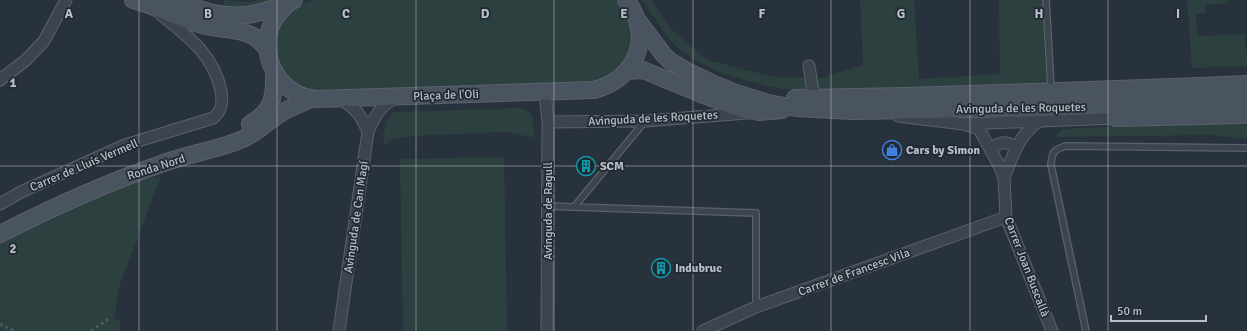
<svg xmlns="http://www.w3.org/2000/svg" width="1247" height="331" font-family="Signika,sans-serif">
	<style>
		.green { fill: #2d4040 }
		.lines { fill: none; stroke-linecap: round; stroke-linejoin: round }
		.lane-casing { stroke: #5a626b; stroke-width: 8 }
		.street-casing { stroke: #5a626b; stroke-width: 13 }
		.secondary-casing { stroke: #5a626b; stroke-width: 18 }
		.path { stroke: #4c5d5f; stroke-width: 2.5; stroke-dasharray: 3 3; stroke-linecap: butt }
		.lane { stroke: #3c444d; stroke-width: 5.5 }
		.street { stroke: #3c444d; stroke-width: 11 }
		.secondary { stroke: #4a5360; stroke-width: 16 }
		.grid { fill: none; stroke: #b8bfc8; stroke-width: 1; stroke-opacity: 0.55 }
		.labels { text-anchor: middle; stroke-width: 3.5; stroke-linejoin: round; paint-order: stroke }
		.street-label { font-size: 12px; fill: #b8bfc8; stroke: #212932 }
		.poi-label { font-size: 12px; font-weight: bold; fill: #b8bfc8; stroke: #212932; text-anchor: start }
		.grid-label { font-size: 13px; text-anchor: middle; font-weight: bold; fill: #b8bfc8; stroke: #212932; stroke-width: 3.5; stroke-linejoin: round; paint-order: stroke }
	</style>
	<rect width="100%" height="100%" fill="#28323d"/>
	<path class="green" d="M224,0l25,2 10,-2h15c-14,7 -37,8 -51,6z
		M315,0h300l6,4 11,17v33l-11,15 -22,13 -289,10c-8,-4 -20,-10 -25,-18 -11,-15 -13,-43 1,-58 8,-9 19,-13 29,-16z
		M642,0h9l20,29 36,31 67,17 48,1 41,-13 -3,-65h54l5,79 81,-5 -1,-74h43l4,84 -128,5 -120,1 -29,-3 -50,-15 -27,-14 -14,-10 -12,-13z
		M1187,0h42l-1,3 -23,2 1,8 -10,1 1,22 48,-2v16h2v16l-55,2z
		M517,108c19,2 16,13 17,29 -5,0 -20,-4 -27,-5l-96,4 -19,3 -9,7c2,-12 0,-29 12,-34z
		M1182,124l65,1v14l-35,-4 -157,2 7,-8z
		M504,157l3,174h-104l-3,-172z
		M161,176l-42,111 -5,32 6,1v11h-120v-91l121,-55z"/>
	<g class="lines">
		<g class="lane-casing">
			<path id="lane" d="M1046,0l5,89
				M548,206l26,1 71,-86
				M574,207l182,6v94
				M1086,331l-35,-166c1,-13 2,-15 15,-19l181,2"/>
		</g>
		<g class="street-casing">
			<path id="street" d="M809,66l5,32
				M0,80l26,-20 18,-19 22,-41
				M545,91l3,31 -1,209
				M340,99c16,9 21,16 28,33
				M898,116l65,8 152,-6
				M548,122l97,-1 102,-8
				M967,125l12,4 21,38 4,11 2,39 46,114
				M990,149c11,-7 14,-9 26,-2
				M1004,178c8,-21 15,-43 34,-56
				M0,204l21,-12 104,-47 88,-27c9,-7 10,-16 8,-27 -7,-37 -35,-56 -62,-78
				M339,331l29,-199c6,-15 13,-28 29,-34
				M703,331l53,-24 250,-90"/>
		</g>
		<g class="secondary-casing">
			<path id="secondary" d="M133,0c24,6 45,19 69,25 16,5 34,3 49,10 7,3 11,8 16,14
				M294,0c-8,3 -13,10 -18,17 -23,32 2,81 42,82l276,-9c43,-11 60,-55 32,-90
				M148,4c12,0 25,-1 37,1 8,1 16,5 24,7 30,7 48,3 76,-8
				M638,21l25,33 7,7 19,11 25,12 22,9 32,10 28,5 56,3 192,-3 203,-8
				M627,71l16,-1 58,24 41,15 17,3 23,-2
				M795,98c151,-2 301,-8 452,-14
				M1115,118l132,-3
				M250,124c23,-13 25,-28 24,-53
				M0,234c53,-27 106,-51 161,-70 27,-10 56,-14 82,-25 15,-7 26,-19 40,-27 9,-5 19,-9 28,-13"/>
		</g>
		<path class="path" d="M0,324l15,7
			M91,331l19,-13"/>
		<use href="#lane" class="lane"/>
		<use href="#street" class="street"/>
		<use href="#secondary" class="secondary"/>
	</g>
	<path class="grid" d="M139,0v331M277,0v331M416,0v331M554,0v331M693,0v331M831,0v331M970,0v331M1108,0v331M0,166h1247"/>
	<defs>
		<g id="shop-ring" transform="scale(1)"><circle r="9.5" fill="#212932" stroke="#3f7fe0" stroke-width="1.5"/><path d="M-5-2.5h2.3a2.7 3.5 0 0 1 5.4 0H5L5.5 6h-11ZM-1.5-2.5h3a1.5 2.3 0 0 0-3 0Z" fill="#3f7fe0"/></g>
		<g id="building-ring" transform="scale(1)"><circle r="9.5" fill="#212932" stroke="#0f9aa8" stroke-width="1.5"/><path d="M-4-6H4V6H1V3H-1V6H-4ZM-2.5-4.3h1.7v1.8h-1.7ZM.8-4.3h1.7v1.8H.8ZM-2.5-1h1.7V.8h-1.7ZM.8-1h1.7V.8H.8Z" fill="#0f9aa8"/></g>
	</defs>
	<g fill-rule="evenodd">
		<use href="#shop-ring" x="892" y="150"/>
		<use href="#building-ring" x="586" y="166"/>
		<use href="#building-ring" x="661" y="268"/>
	</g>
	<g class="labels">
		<g class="street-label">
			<text transform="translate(446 95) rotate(-2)" y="4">Plaça de l'Oli</text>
			<text transform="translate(1021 108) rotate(-1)" y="4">Avinguda de les Roquetes</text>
			<text transform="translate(653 118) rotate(-3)" y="4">Avinguda de les Roquetes</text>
			<text transform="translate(84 165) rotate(-23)" y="4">Carrer de Lluís Vermell</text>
			<text transform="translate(156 167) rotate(-18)" y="4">Ronda Nord</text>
			<text transform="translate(548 211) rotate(-90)" y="4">Avinguda de Ragull</text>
			<text transform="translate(356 217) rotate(-82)" y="4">Avinguda de Can Magí</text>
			<text transform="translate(1027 267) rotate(69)" y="4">Carrer Joan Buscallà</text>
			<text transform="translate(854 272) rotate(-20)" y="4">Carrer de Francesc Vila</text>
		</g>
		<g class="poi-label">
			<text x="906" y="154">Cars by Simon</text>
			<text x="600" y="170">SCM</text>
			<text x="675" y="272">Indubruc</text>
		</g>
	</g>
	<g class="grid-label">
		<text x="69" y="18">A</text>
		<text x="208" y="18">B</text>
		<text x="346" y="18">C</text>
		<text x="485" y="18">D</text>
		<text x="624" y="18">E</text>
		<text x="762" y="18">F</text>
		<text x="901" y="18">G</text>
		<text x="1039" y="18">H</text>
		<text x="1178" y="18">I</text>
		<text x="13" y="87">1</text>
		<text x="13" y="253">2</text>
	</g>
	<path d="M1111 315v6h95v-6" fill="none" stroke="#b8bfc8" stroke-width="2"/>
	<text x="1117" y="315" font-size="12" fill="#b8bfc8" stroke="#212932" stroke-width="3" paint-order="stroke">50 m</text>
</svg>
